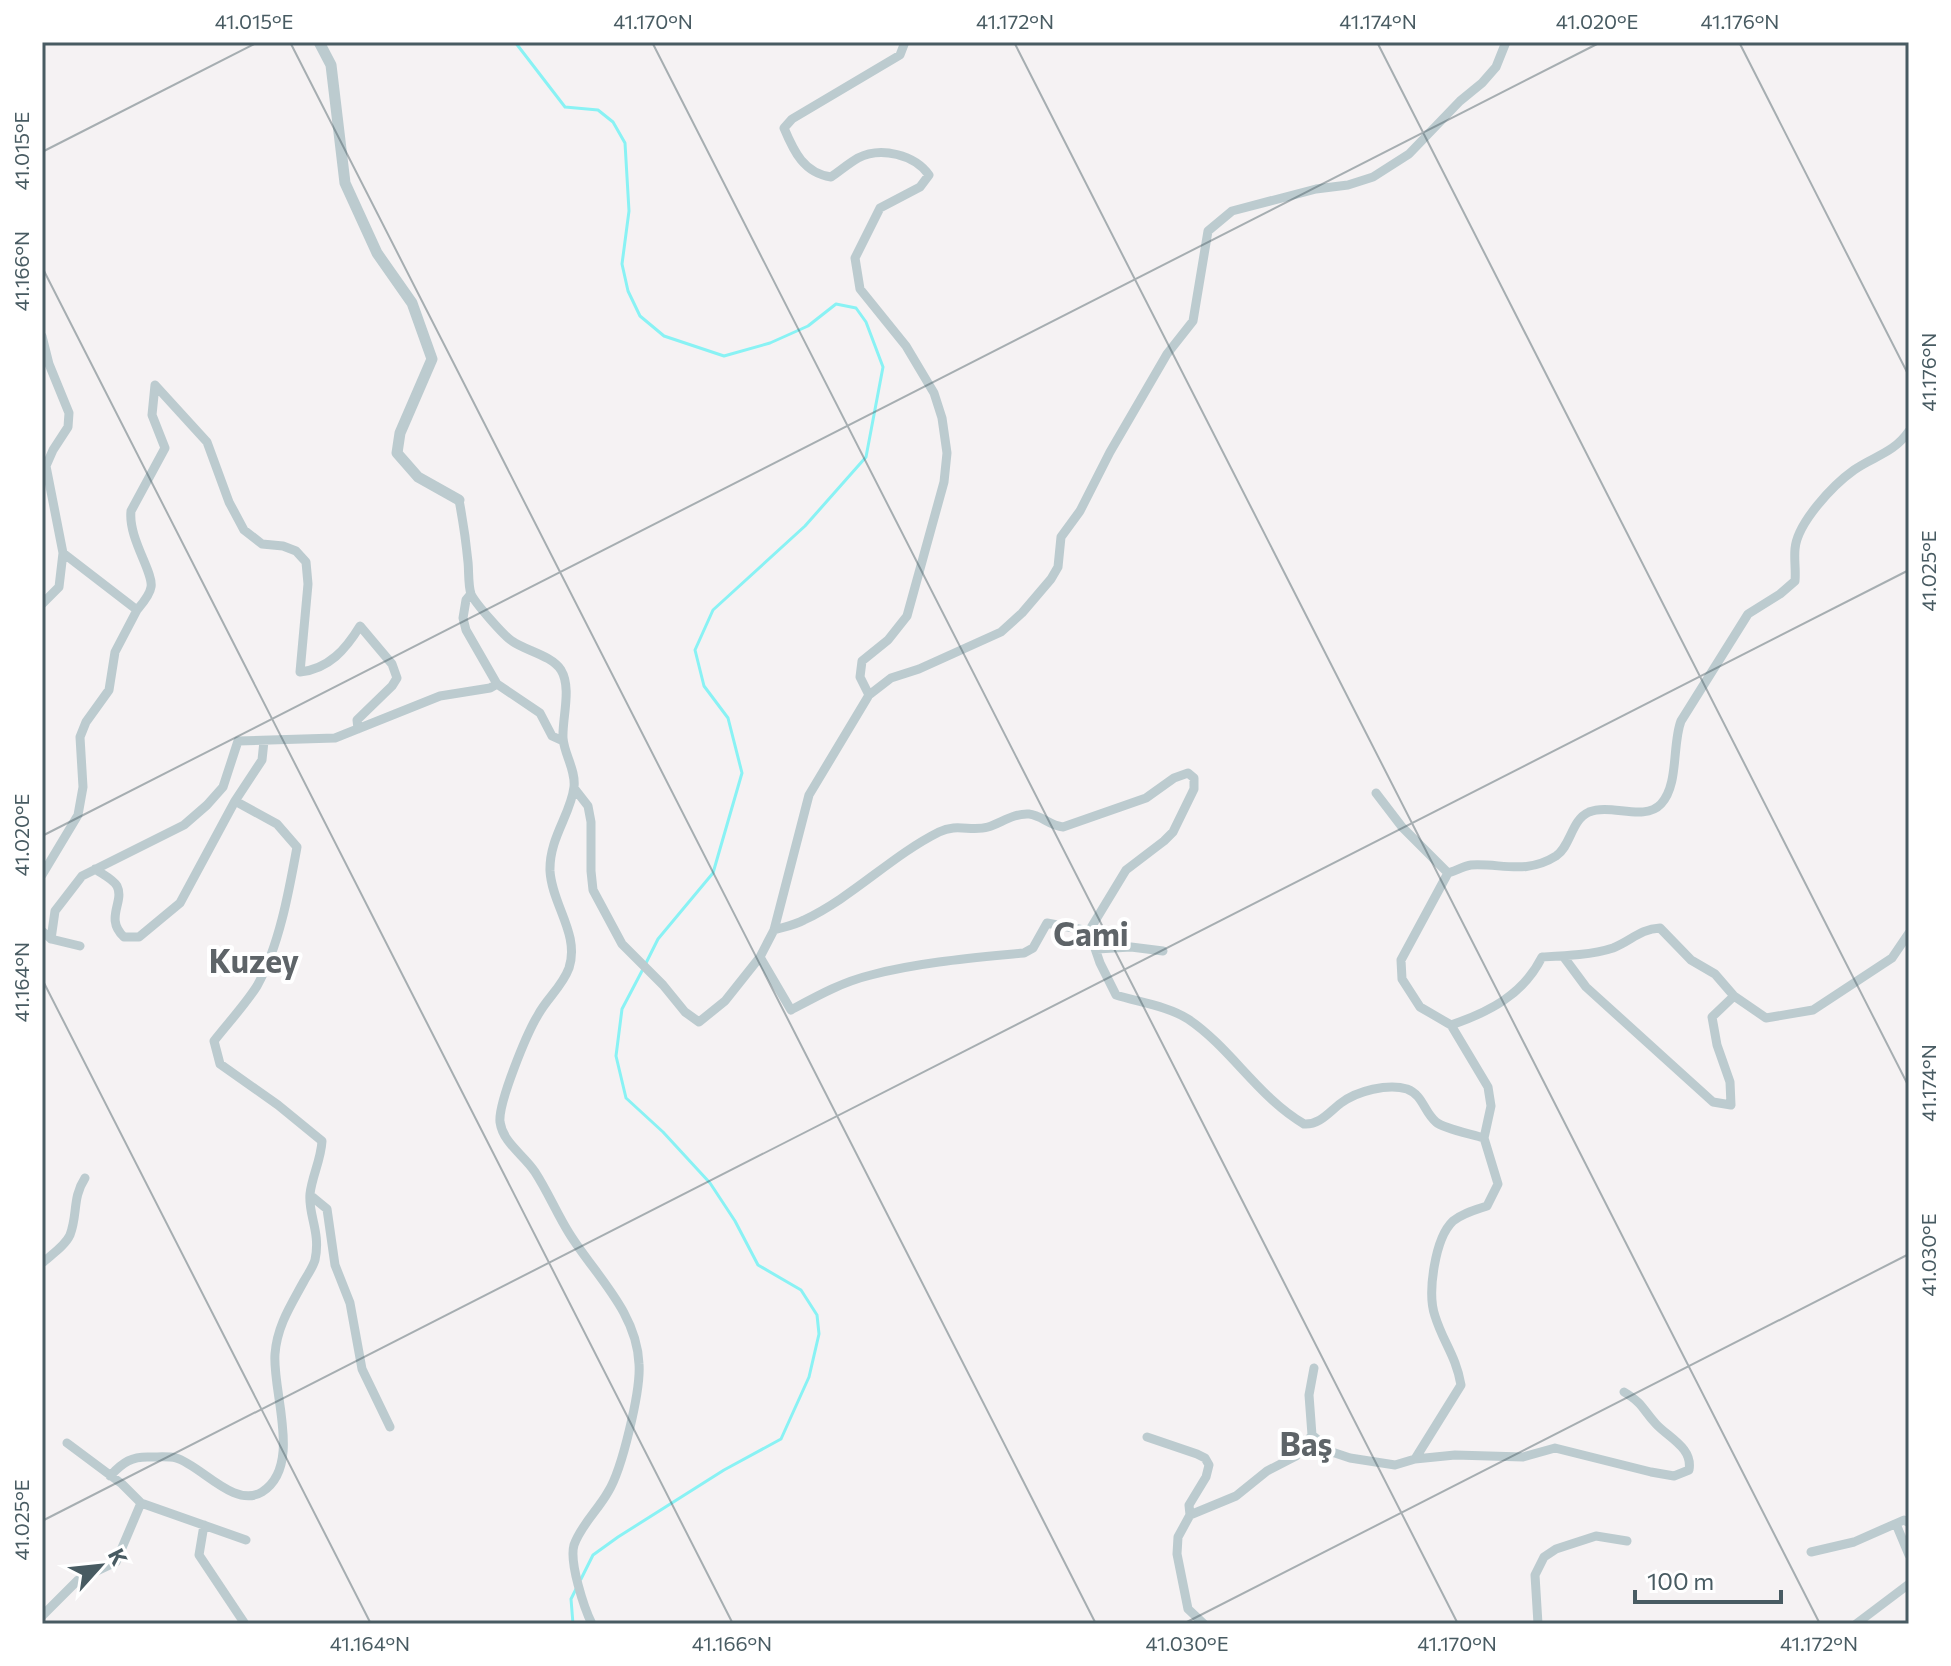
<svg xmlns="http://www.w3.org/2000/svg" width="1951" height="1666" font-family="Commissioner,sans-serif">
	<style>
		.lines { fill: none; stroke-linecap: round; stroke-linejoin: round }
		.stream { stroke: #89f2f4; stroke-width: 3 }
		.minor { stroke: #bccbcf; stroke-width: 9 }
		.tertiary { stroke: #bccbcf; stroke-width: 11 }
		.ticks { fill: none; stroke: #485b62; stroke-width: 2; stroke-opacity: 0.45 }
		.labels { text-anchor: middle; stroke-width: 8; stroke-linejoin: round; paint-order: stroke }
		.district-label { font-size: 32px; font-weight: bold; fill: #5e6468; stroke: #fff }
		.neatline { fill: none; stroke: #485b62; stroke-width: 3 }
		.ticks-label { font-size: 20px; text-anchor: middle; fill: #485b62 }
	</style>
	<rect width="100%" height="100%" fill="#f5f2f3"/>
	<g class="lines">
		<path class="stream" d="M515,42l50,65 33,3 15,12 12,21 4,68 -7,53 6,27 12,25 24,20 60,20 46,-13 38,-17 28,-22 20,4 10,14 17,45 -17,90 -61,69 -92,84 -18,40 9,36 24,32 14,55 -29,100 -55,66 -12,24
			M581,1579l12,-24 25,-18 106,-67 57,-31 28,-62 10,-43 -2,-19 -16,-25 -43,-25 -23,-44 -25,-38 -47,-51 -37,-34 -10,-42 6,-47 21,-40
			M573,1624l-2,-25 5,-10"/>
		<path class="minor" d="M42,336l7,28 20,49 -1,14 -15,23 -7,16 17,87 -4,34 -17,17
			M459,500c4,21 7,41 9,62 1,9 0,23 3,32 4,9 33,42 41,47 14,10 39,14 49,29 11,18 1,48 2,68 1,16 13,32 11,49 -3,27 -25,51 -24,84 2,34 30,63 19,97 -7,19 -22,30 -31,47 -11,18 -40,88 -38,107 3,21 24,33 35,50 13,20 22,42 34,61 26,42 68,79 70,131 2,26 -17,106 -31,128 -10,18 -27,33 -34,53 -5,17 10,63 18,79
			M471,594l-5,6 -3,18 3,12 31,54 43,29 12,23 11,5
			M137,610c5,-6 13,-15 14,-23 3,-14 -23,-49 -20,-76l34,-63 -13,-33 3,-30 52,57 22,60 15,28 18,14 21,2 13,5 10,11 2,22 -8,88c29,-3 46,-23 60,-46l32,38 5,14 -5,8 -35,34 1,9
			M869,695l-9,-18 2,-16 26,-21 19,-24 37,-134 3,-29 -5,-35 -8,-25 -28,-47 -46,-57 -5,-31 25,-50 40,-21 9,-12c-14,-20 -48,-29 -71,-17 -9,5 -18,13 -27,19 -27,-4 -37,-25 -47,-49l8,-9 108,-64 5,-13
			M574,788l14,18 3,16v49l2,19 29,54 41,41 22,27 14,10 26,-21 35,-44 14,-27 35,-135 60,-100 22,-17 28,-9 82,-37 21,-19 29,-34 7,-12 3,-30 19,-26 30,-59 57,-98 26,-33 15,-90 24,-20 84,-22 32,-4 25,-8 36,-23 51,-53 22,-18 14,-16 10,-25
			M1376,793l26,34 46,46
			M95,869c7,5 18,10 22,17 8,16 -13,32 7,51h15l41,-34 55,-102 27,-41 2,-19
			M42,875l36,-60 5,-28 -3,-50 6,-15 23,-32 6,-38 22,-42 -74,-57
			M774,930c10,-3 21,-5 30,-10 49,-23 87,-64 135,-88 18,-9 32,0 49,-5 13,-4 26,-14 41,-13 12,1 21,12 34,13l83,-29 28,-20 14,-5 6,5v11l-21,43 -9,9 -38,29 -37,61
			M42,931l9,8 29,7
			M1089,931l11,32 16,32c22,7 52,11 72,24 43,29 70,78 116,105 16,1 25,-12 37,-21 16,-12 47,-20 66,-14 16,6 17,23 29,33 8,7 36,12 48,16
			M51,939l4,-28 27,-35 102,-51 23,-20 16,-18 15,-46 97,-3 105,-42 50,-8 7,-4
			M1097,949l34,-2 32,4
			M1563,956l23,31 85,77 42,38 18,3 -1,-23 -13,-37 -5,-28 22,-21
			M760,957l31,53c26,-14 51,-28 80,-35 50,-13 102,-17 153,-22l9,-5 14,-25 42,8
			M1451,1025c38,-13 72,-30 91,-68 22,-1 50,-2 71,-9 18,-7 27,-19 47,-20l31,32 24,14 19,22 32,22 47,-8 79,-52 17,-25
			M310,1195l17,14 8,56 15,38 12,66 28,58
			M42,1263c9,-8 23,-17 28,-28 8,-21 2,-37 15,-57
			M1312,1435l20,17 18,6 45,7 20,-6 40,-4 68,2 32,-9 96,24 23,4 15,-6c4,-22 -20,-32 -33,-46 -14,-15 -12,-20 -32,-32
			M1147,1437l50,17 8,4 4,7 -3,12 -17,28 1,10 -12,22 -1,17 11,55 16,15
			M67,1443l55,41 19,19 105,37
			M1415,1459l46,-74c-5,-29 -18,-43 -26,-69 -8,-23 0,-78 18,-95 10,-8 22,-11 34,-15l11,-22 -14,-46 7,-32 -3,-19 -37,-62 -31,-18 -18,-28 -1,-19 47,-87c7,-2 16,-7 23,-8 30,-2 55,10 85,-9 15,-10 15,-36 33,-44 22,-9 55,10 72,-8 18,-19 11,-60 20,-83l67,-107 32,-20 15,-13c1,-11 -1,-21 0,-32 2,-26 38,-64 59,-79 20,-14 40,-17 55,-39
			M110,1476c13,-14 22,-20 41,-19 8,0 18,-1 25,1 25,7 58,51 86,34 41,-26 10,-100 13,-138 2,-28 16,-49 29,-73 4,-7 9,-14 11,-21 6,-28 -7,-45 -5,-66 2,-18 11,-34 12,-53l-44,-36 -58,-41 -6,-23c14,-18 31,-36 43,-55 22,-39 32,-95 40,-139l-20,-23 -42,-23
			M1190,1515l46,-19 31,-25 29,-15 16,-21 -3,-40 5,-27
			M1896,1524l13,31
			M204,1525l-5,30 46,69
			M1811,1552l43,-10 50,-22 5,3
			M42,1616l36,-36 38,-18 25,-59
			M1538,1624l-3,-49 9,-18 12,-8 40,-13 31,5
			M1856,1624l53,-40"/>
		<path class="tertiary" d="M319,42l12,23 14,118 32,70 35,50 20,56 -32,74 -3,20 21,24 41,23"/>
	</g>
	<path class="ticks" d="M290,42l806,1582M652,42l806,1582M1014,42l806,1582M1377,42l532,1045M1739,42l170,334M42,152l216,-110M42,267l691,1357M42,836l1559,-794M42,979l329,645M42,1521l1867,-951M1183,1624l726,-370"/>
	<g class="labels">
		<g class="district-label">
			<text x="1091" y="946">Cami</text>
			<text x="254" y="973">Kuzey</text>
			<text x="1306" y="1456">Baş</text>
		</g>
	</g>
	<rect width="1951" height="1666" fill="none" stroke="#ffffff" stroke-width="88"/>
	<g transform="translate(100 1566) rotate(63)" stroke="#ffffff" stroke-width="6" paint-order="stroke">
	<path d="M0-6L14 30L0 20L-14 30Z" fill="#485b62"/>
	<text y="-12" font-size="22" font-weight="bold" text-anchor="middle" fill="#485b62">K</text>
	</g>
	<path d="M1635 1590v12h146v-12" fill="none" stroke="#485b62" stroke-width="4"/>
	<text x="1647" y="1590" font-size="24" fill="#485b62" stroke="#ffffff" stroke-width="6" paint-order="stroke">100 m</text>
	<rect x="44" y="44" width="1863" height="1578" class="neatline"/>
	<g class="ticks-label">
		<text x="254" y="29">41.015°E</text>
		<text x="653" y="29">41.170°N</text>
		<text x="1015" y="29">41.172°N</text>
		<text x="1378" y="29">41.174°N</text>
		<text x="1597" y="29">41.020°E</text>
		<text x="1740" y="29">41.176°N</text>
		<text transform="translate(22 151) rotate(-90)" y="7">41.015°E</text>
		<text transform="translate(22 271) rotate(-90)" y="7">41.166°N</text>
		<text transform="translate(1929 372) rotate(-90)" y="7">41.176°N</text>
		<text transform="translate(1929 571) rotate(-90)" y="7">41.025°E</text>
		<text transform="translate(22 835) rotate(-90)" y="7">41.020°E</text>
		<text transform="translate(22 982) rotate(-90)" y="7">41.164°N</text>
		<text transform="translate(1929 1083) rotate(-90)" y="7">41.174°N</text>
		<text transform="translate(1929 1255) rotate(-90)" y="7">41.030°E</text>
		<text transform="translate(22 1520) rotate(-90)" y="7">41.025°E</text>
		<text x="370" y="1651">41.164°N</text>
		<text x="732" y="1651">41.166°N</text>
		<text x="1187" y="1651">41.030°E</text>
		<text x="1457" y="1651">41.170°N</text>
		<text x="1819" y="1651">41.172°N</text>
	</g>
</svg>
